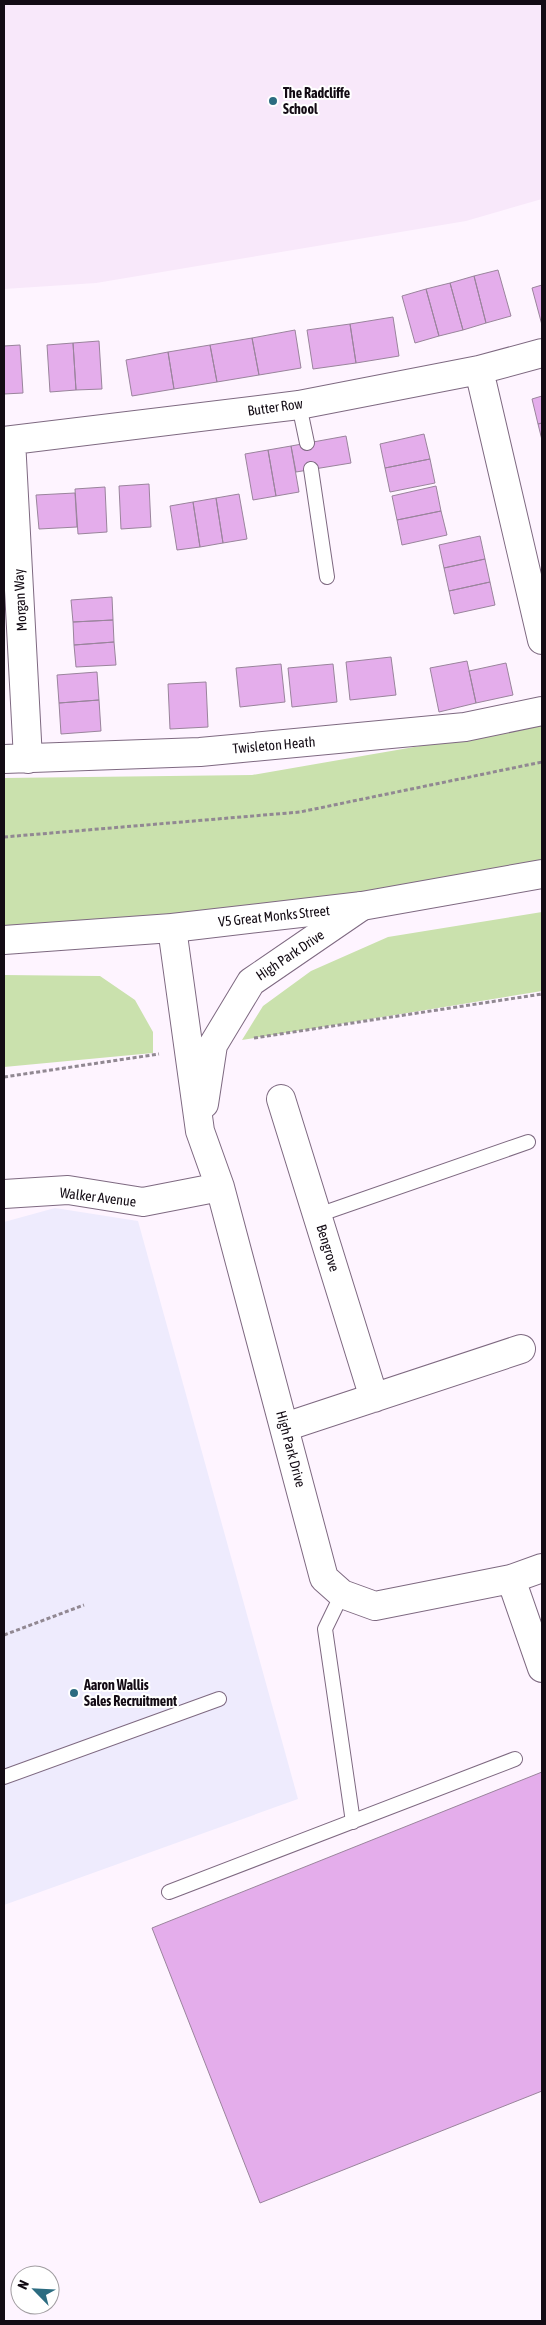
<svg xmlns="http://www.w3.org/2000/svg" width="546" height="2325" font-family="'Asap Condensed',sans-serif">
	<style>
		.commercial { fill: #eeebfd }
		.education { fill: #f8e8fa }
		.green { fill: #cae1ad }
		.building { fill: #e4adeb; stroke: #9a849c }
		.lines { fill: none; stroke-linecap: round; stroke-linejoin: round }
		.lane-casing { stroke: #7e6981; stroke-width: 16 }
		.street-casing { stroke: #7e6981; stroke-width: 30 }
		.secondary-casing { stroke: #7e6981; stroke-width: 30 }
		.path { stroke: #918892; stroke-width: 3; stroke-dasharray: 4 2.5; stroke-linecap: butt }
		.lane { stroke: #fff; stroke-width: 14 }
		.street { stroke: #fff; stroke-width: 28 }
		.secondary { stroke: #fff; stroke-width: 28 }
		.poi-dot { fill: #2c6c81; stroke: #fff; stroke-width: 2 }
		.labels { text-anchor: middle; stroke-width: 4; stroke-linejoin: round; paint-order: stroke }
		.poi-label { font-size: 14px; font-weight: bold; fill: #130b14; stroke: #fff; text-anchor: start }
		.street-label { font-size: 14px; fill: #130b14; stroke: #fff }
	</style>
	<rect width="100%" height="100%" fill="#fef4ff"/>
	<path class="commercial" d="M55,1208l83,13 160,578 -294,106v-683z"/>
	<path class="education" d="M4,4h538v195l-76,22 -370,62 -92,6z"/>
	<path class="green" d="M542,725v143l-358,48 -180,10v-148l248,-3z
		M542,912v79l-300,49 21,-34 48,-35 77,-34z
		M4,975l96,1 35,24 18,32v21l-149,14z"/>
	<path class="building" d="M498,270l13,46 -25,7 -12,-47z
		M474,276l12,47 -23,7 -13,-47z
		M450,283l13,47 -24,6 -13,-47z
		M542,285v40l-10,-37z
		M426,289l13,47 -24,7 -13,-47z
		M393,317l6,39 -43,7 -6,-39z
		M350,324l6,39 -43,6 -6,-39z
		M295,330l6,38 -42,7 -7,-37z
		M252,338l7,37 -42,7 -7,-37z
		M99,341l3,48 -26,1 -3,-47z
		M73,343l3,47 -26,2 -3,-47z
		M20,345l3,48 -19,1v-48z
		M210,345l7,37 -43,7 -6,-37z
		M168,352l6,37 -42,7 -6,-36z
		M542,396v27l-4,1 -6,-25z
		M542,423v17l-4,-16z
		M424,434l6,25 -45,9 -5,-24z
		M346,436l5,27 -55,9 -5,-26z
		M291,446l8,46 -23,4 -8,-46z
		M268,450l8,46 -23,4 -8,-46z
		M430,459l5,24 -45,9 -5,-24z
		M149,484l2,43 -30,2 -2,-43z
		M436,486l5,25 -44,9 -5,-24z
		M105,487l2,45 -29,2 -3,-45z
		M75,493l2,34 -38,2 -3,-34z
		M239,494l8,45 -24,4 -7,-45z
		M216,498l7,45 -23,4 -7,-45z
		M193,502l7,45 -23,3 -7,-44z
		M441,511l6,24 -45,10 -5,-25z
		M480,536l5,23 -41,9 -5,-23z
		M485,559l5,23 -41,9 -5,-23z
		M490,582l5,23 -41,9 -5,-23z
		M112,597l1,23 -40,2 -2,-22z
		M113,620l1,22 -40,3 -1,-23z
		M114,642l2,23 -40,2 -2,-22z
		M391,657l5,38 -46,5 -4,-38z
		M467,661l9,42 -37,9 -9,-44z
		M506,663l7,32 -37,8 -7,-32z
		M281,664l4,38 -45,5 -4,-39z
		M333,664l4,38 -45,5 -4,-39z
		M97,672l2,28 -40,3 -2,-28z
		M206,682l2,45 -38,2 -2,-45z
		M99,700l2,31 -40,3 -2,-31z
		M542,1772v319l-282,112 -108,-275z"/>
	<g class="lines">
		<g class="lane-casing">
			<path id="lane" d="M299,405l8,38
				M311,469l16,108
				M318,1215l210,-73
				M342,1594l-17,35 28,193
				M4,1777l215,-78
				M169,1892l346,-133"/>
		</g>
		<g class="street-casing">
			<path id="street" d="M479,370l63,270
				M11,440l17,319
				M4,441l295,-36 180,-35 63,-17
				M4,759l196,-7 265,-25 77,-16
				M172,928l28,203 20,56 104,391 18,16 33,12 136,-27 31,89
				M281,1099l93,299
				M204,1104l9,-59 38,-63 111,-76
				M4,1194l64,-4 75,12 77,-15
				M285,1427l236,-78
				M511,1579l31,-11"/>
		</g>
		<g class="secondary-casing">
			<path id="secondary" d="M4,940l168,-12 190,-22 180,-32"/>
		</g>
		<path class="path" d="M4,837l296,-25 242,-50
			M254,1038l288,-44
			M4,1077l155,-23
			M4,1635l80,-30"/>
		<use href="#lane" class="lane"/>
		<use href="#street" class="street"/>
		<use href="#secondary" class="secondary"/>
	</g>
	<g class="poi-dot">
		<circle cx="273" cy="101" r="5"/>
		<circle cx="74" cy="1693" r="5"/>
	</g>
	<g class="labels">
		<g class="poi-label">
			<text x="283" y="98">The Radcliffe<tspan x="283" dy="16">School</tspan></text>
			<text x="84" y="1690">Aaron Wallis<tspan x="84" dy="16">Sales Recruitment</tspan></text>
		</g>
		<g class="street-label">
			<text transform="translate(275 407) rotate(-8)" y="5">Butter Row</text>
			<text transform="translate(20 600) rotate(-93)" y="5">Morgan Way</text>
			<text transform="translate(274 745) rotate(-5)" y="5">Twisleton Heath</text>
			<text transform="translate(274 916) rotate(-6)" y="5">V5 Great Monks Street</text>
			<text transform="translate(290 955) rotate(-34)" y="5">High Park Drive</text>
			<text transform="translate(98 1197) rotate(7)" y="5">Walker Avenue</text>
			<text transform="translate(328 1248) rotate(73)" y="5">Bengrove</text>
			<text transform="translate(291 1449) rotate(75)" y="5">High Park Drive</text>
		</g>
	</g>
	<rect width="546" height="2325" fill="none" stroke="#130b14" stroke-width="10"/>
	<g transform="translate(35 2290) rotate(294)"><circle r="24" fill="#ffffff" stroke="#a19da1"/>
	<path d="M0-4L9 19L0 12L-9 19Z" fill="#2c6c81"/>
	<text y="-8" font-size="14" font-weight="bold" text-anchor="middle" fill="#130b14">N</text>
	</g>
</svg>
